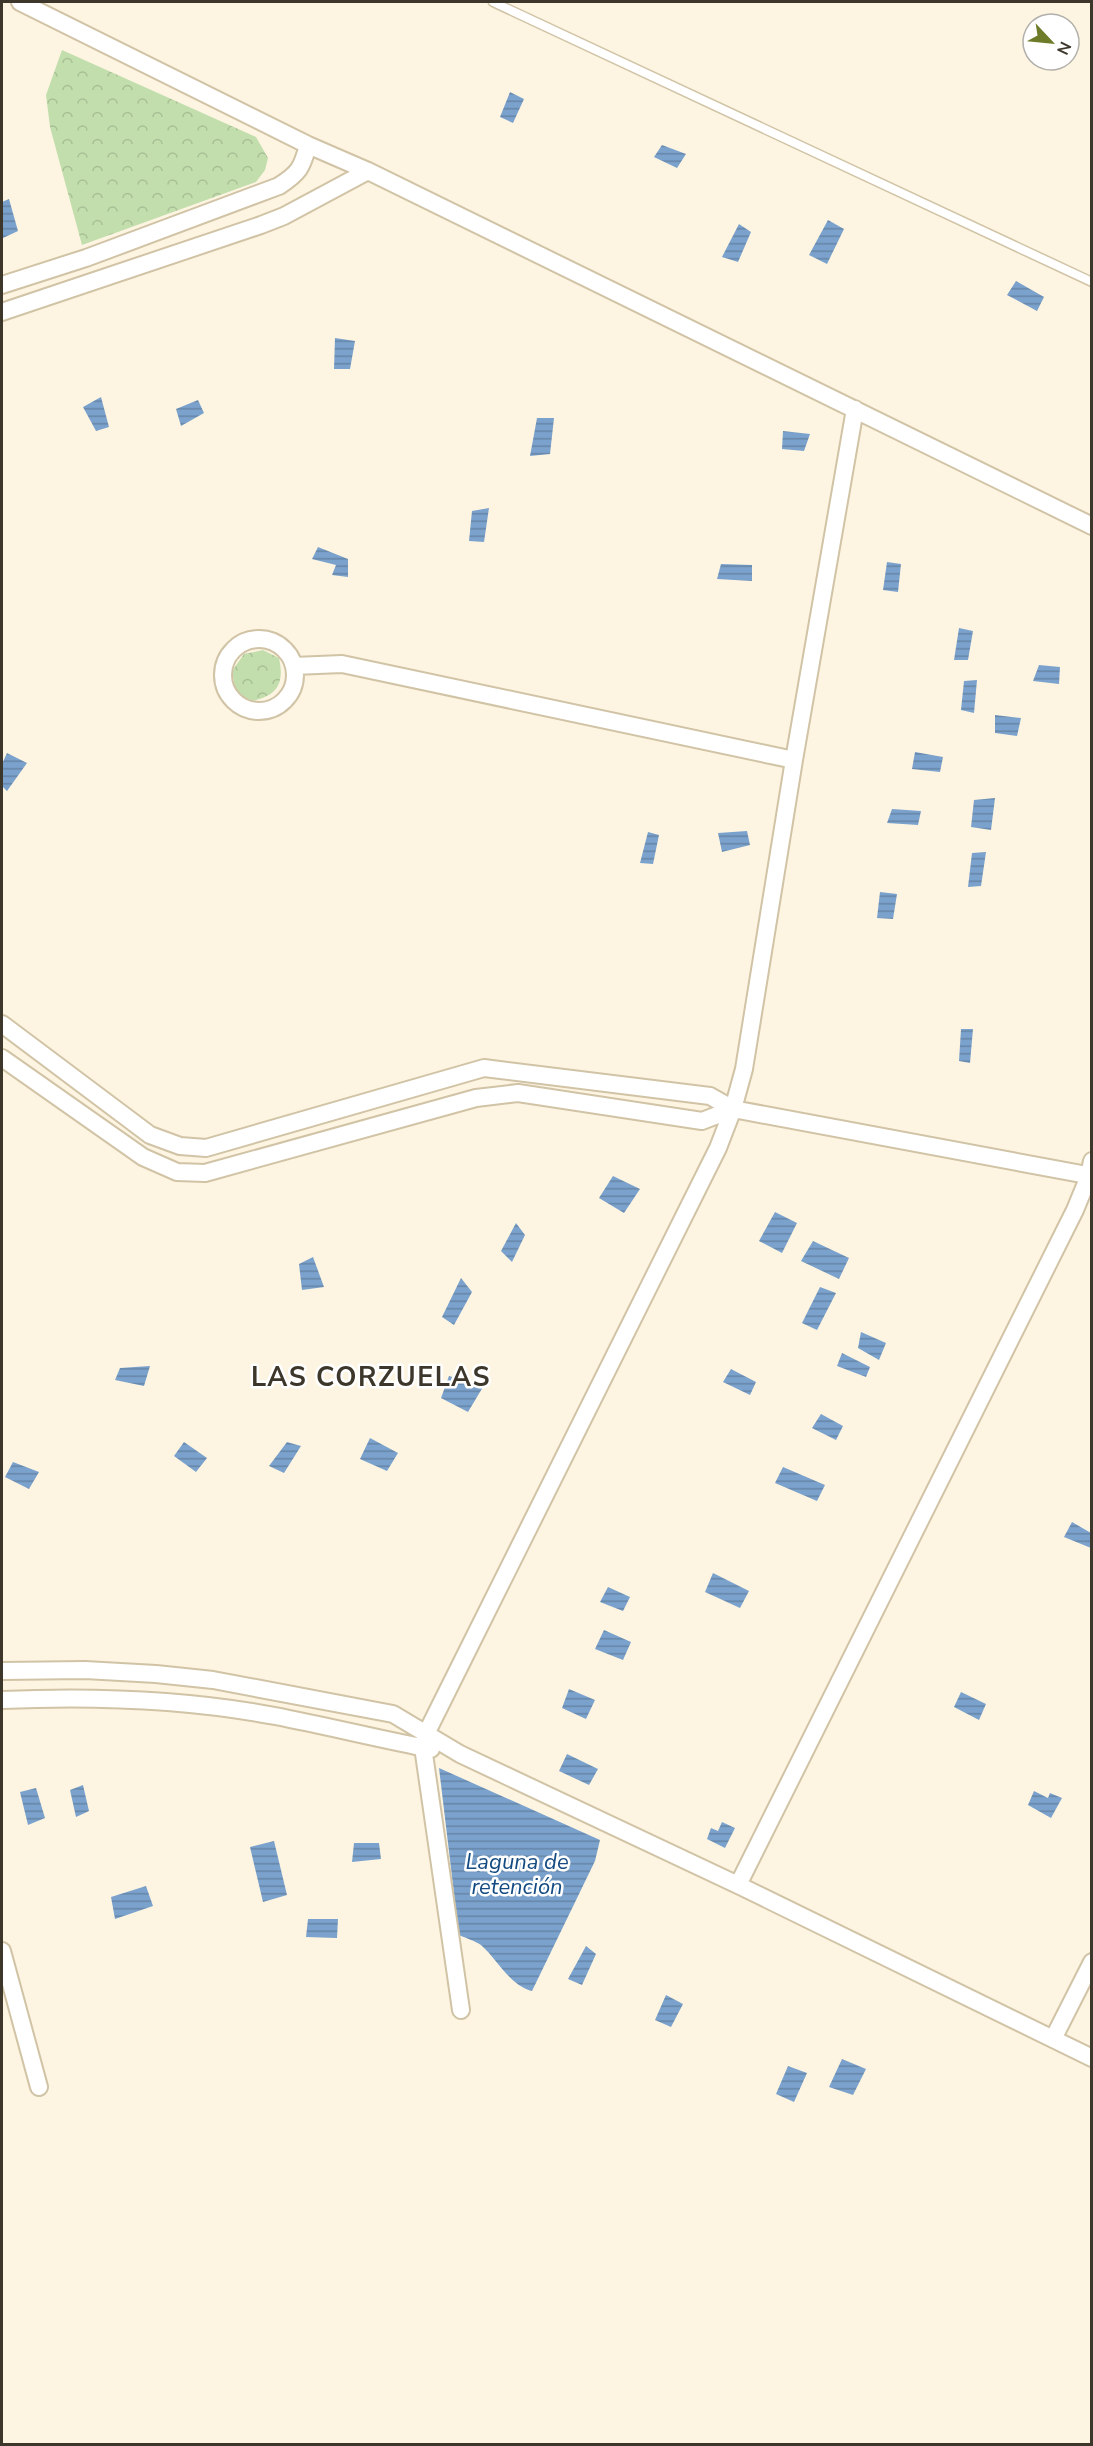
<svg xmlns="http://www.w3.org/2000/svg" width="1093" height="2446" font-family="'Nunito Sans',sans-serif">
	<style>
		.forest { fill: url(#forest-crowns) }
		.water { fill: url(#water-rules) }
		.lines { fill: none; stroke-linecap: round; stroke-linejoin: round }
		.lane-casing { stroke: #d1c3a5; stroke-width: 11 }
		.street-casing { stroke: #d1c3a5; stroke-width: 20 }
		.lane { stroke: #fff; stroke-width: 8 }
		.street { stroke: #fff; stroke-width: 16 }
		.labels { text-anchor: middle; stroke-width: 5; stroke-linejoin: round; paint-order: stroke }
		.water-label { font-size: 22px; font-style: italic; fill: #144b82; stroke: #fff }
		.district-label { font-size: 27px; font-weight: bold; letter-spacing: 1.5px; fill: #3d372b; stroke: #fff }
	</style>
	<defs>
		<pattern id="forest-crowns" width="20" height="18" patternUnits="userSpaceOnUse" patternTransform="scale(1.5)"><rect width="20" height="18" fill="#c3dead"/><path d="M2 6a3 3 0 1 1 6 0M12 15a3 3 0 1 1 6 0" fill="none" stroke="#a8bf95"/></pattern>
		<pattern id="water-rules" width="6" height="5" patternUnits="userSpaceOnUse" patternTransform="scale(1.5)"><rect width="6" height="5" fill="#7ba2cd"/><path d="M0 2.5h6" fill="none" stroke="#6685a7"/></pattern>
	</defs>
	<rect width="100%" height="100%" fill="#fdf5e2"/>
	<path class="forest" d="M62,50l194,87 12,21 -3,12 -9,12 -174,63 -32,-118 -4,-32z
		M263,650l16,8c6,28 -3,38 -30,44l-13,-9 -4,-22 12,-17z"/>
	<path class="water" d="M510,92l14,7 -11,24 -13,-6z
		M662,145l24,9 -9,14 -23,-11z
		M9,199l9,32 -15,7 -1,-36z
		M828,220l16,9 -17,35 -18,-9z
		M739,224l12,8 -13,30 -16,-5z
		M1016,281l28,16 -7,14 -30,-16z
		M335,338l20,3 -5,28h-16z
		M101,397l8,30 -13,4 -13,-24z
		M198,400l6,13 -23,13 -5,-17z
		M537,418h17l-4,36 -20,2z
		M783,431l27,3 -6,17 -22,-2z
		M489,508l-5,34 -15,-1 3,-30z
		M318,547l30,12v18l-16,-2 4,-10 -24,-6z
		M887,562l14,2 -3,28 -15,-2z
		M721,564l31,1v16l-35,-2z
		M959,628l14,3 -5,29h-14z
		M1039,665l21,2 -1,17 -26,-3z
		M977,680l-3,33 -13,-3 3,-29z
		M995,715l26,3 -4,18 -22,-3z
		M915,752l28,5 -3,15 -28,-3z
		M7,753l20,10 -20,28 -5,-5v-22z
		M995,798l-4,32 -20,-3 3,-27z
		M892,809l29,2 -3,14 -31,-2z
		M747,831l3,14 -28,7 -4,-19z
		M648,832l11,3 -6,29 -13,-1z
		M986,852l-5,34 -13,1 4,-34z
		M880,892l17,2 -4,25 -16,-1z
		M961,1029h12l-3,34 -11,-2z
		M613,1176l27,13 -16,24 -25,-15z
		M775,1212l22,11 -15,30 -23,-12z
		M516,1223l9,12 -13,27 -11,-11z
		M813,1241l36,17 -10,21 -38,-18z
		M313,1257l11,30 -22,3 -3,-26z
		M461,1278l11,14 -18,33 -12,-8z
		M820,1287l16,6 -19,37 -15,-7z
		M861,1332l25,11 -7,17 -21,-12z
		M842,1353l28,14 -4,10 -29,-11z
		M150,1366l-6,20 -29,-6 5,-12z
		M731,1369l25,13 -6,13 -27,-13z
		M449,1376l34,11 -15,25 -27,-14z
		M821,1414l22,12 -7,14 -24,-12z
		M370,1438l28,15 -11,18 -27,-12z
		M184,1442l23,16 -11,14 -22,-16z
		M287,1442l14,4 -17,27 -15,-7z
		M13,1462l26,10 -10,17 -24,-12z
		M783,1467l42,18 -8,16 -42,-18z
		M1072,1522l19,11v15l-27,-11z
		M713,1573l36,18 -9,17 -35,-16z
		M608,1587l22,10 -7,14 -23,-9z
		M604,1630l27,12 -8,18 -28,-11z
		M569,1689l26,11 -9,19 -24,-11z
		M961,1692l25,12 -7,16 -25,-13z
		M567,1754l31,15 -9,16 -30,-14z
		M439,1768l161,72 -5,21 -63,130c-23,-6 -34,-31 -51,-46 -6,-4 -15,-7 -22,-10z
		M83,1785l6,26 -13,6 -6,-27z
		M36,1788l9,30 -17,7 -8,-33z
		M1034,1791l14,7 2,-5 12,5 -11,20 -23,-13z
		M722,1822l13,6 -10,20 -18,-9 4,-11 7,3z
		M274,1841l13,54 -24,7 -13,-55z
		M354,1843h25l2,16 -29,3z
		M146,1886l7,20 -38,13 -4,-22z
		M308,1919h30l-1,19 -31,-1z
		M586,1946l10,8 -14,31 -14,-6z
		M666,1995l17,9 -12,23 -16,-7z
		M842,2059l24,10 -13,26 -24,-8z
		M788,2066l19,7 -13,29 -18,-8z"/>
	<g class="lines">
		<g class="lane-casing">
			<path id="lane" d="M493,2l599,280"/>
		</g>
		<g class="street-casing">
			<path id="street" d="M20,2l288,143 60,26 724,355
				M2,285l84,-27 193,-72c20,-13 23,-18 29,-41
				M2,312l259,-87 23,-9 84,-45
				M223 675a36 36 0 1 1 72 0a36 36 0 1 1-72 0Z
				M294,666l48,-2 452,96
				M2,1024l148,111 30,11 26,2 278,-80 226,28 23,13 -31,12 -184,-28 -42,5 -271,75 -28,-1 -34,-15 -141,-99
				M733,1109l359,67
				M2,1671l83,-1 71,4 57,6 180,34 67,40 278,131 354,173
				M2,1700c91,-4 183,-1 273,16 52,10 104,23 156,33
				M738,1885l337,-675 14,-34 3,-15
				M2,1951l37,136
				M461,2010l-38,-263 3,-13 292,-586 15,-39 11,-40 50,-309 61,-351
				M1053,2039l39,-77"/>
		</g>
		<use href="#lane" class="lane"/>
		<use href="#street" class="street"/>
	</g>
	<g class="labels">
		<g class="water-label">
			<text x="517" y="1869">Laguna de<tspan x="517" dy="25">retención</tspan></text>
		</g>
		<g class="district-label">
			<text x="371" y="1386">LAS CORZUELAS</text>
		</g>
	</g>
	<rect width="1093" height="2446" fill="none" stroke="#3d372b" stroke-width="6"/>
	<g transform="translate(1051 42) rotate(116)"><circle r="28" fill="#ffffff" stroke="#b1afaa" stroke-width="1.5"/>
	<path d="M0-4.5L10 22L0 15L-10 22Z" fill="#6e7b28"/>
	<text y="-9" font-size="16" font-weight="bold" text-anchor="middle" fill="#3d372b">N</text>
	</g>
</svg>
